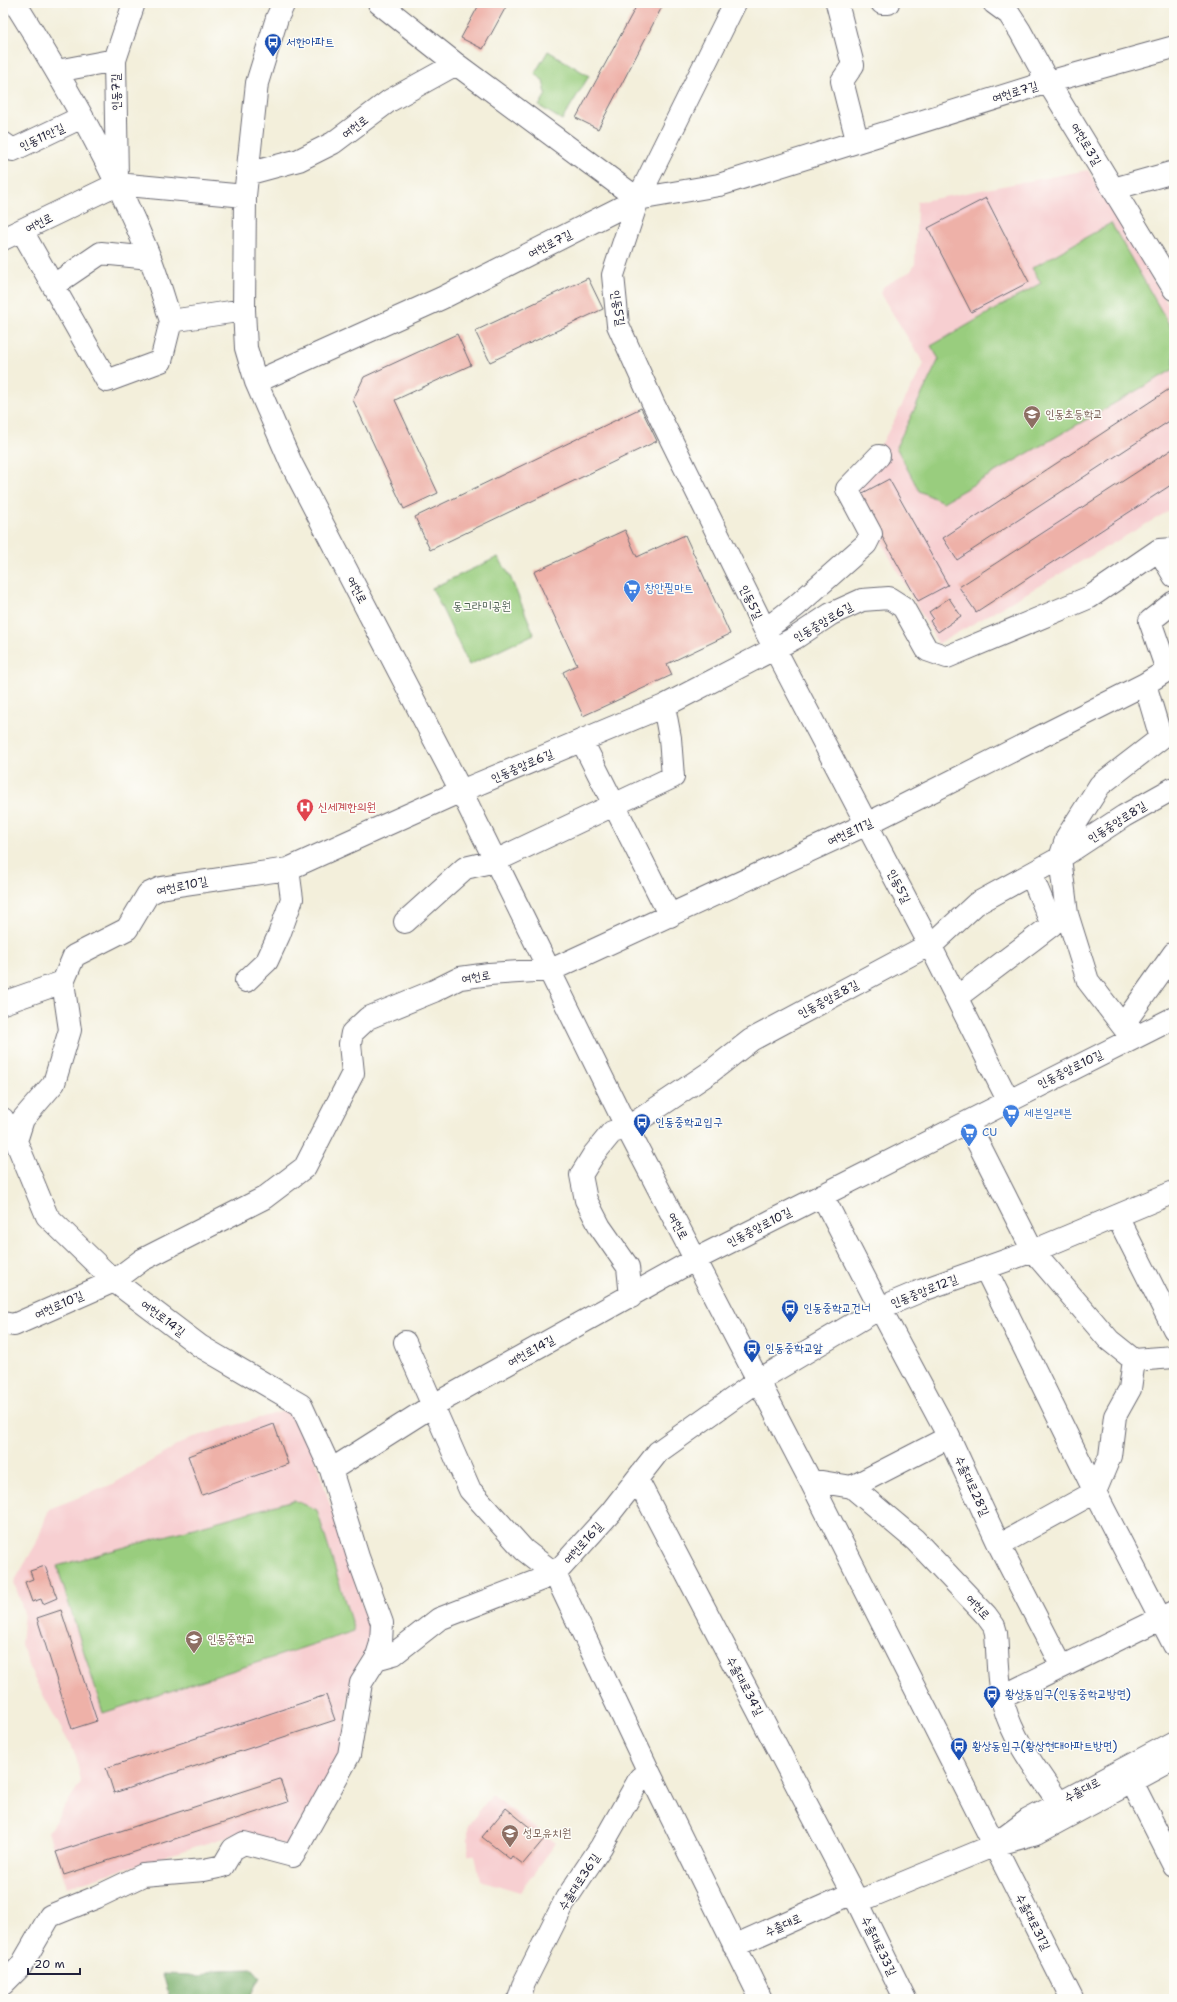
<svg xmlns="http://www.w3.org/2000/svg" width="1177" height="2002" font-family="'Shantell Sans','Poor Story',sans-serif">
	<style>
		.built { fill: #f7cfd1 }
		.green { fill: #99cd7e; stroke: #5e785c }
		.forest { fill: #7ab06d; stroke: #4e6954 }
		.building { fill: #eeb1a8 }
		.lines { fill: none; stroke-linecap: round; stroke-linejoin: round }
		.minor-casing { stroke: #6b6a73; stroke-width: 24 }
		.minor { stroke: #fff; stroke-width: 22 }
		.labels { text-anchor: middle; stroke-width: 3; stroke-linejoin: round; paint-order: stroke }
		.transit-label { font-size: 12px; fill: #164399; stroke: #fdfcf7; text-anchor: start }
		.street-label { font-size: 12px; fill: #22223b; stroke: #fdfcf7 }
		.education-label { font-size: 12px; fill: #785e54; stroke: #fdfcf7; text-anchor: start }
		.shop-label { font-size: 12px; fill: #366cbe; stroke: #fdfcf7; text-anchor: start }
		.park-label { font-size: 12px; fill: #4c5e52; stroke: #fdfcf7 }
		.health-label { font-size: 12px; fill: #be3a42; stroke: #fdfcf7; text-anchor: start }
	</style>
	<rect width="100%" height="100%" fill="#fdfcf7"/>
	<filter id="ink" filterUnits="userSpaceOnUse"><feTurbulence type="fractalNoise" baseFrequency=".025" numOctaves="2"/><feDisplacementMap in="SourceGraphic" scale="8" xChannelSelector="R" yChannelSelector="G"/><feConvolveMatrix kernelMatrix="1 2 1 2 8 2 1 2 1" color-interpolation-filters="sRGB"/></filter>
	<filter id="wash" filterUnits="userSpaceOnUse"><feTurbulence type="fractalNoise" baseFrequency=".012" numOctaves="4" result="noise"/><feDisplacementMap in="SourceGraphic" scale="16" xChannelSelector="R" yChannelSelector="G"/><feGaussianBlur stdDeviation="0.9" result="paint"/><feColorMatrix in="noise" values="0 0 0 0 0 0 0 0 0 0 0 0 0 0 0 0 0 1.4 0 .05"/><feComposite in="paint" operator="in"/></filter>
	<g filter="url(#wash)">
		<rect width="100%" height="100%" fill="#f3efdb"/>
		<path class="built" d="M1088,170l86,144v194l-236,136 -83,-150 69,-130 -44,-71 4,-7 27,-15 4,-7 2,-62z
			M290,1409l10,2 74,230 -17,23 -9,33 -5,54 -55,95 -46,-14 -175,55 -19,-55 33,-50 -5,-26 -42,-78 -13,-34 3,-31 -10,-31 22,-38 13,-35 64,-25 75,-45z
			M492,1795l64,48 -36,49 -40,-12 -5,-25 -7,-1v-29z"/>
		<path class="green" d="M548,51l41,25 -27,44 -23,-14 7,-12 -3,-13 -8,-8z
			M1111,223l63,110v36l-231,133 -24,-11 -23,-44 43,-88 -8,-13 110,-63 -9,-15z
			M498,557l11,17 25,60 -65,31 -37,-77z
			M294,1500l23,10 37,121 -251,82 -46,-147z"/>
		<path class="forest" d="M253,1969l7,8 -9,17v5h-81l-7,-25 27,1 8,2 17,-7z"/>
		<g id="blocks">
			<path class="building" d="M480,3h28l-25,46 -22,-11z
				M638,3h22l3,2 -65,124 -22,-11z
				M986,198l43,84 -58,30 -43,-84z
				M588,278l15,31 -113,53 -15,-31z
				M457,334l14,31 -76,35 43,93 -34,16 -51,-109 11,-23z
				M1174,386v32l-217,142 -14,-22z
				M641,408l16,33 -227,109 -15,-33z
				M1174,448v35l-198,129 -17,-25z
				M889,479l59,106 -30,16 -59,-106z
				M625,530l12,27 48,-22 45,99 -63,30 5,11 -89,41 -20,-44 14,-7 -43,-93z
				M949,598l12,18 -23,16 -8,-11 3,-3 -4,-6z
				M274,1424l14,40 -86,31 -14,-39z
				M45,1566l12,32 -14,6 -2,-5 -9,3 -7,-20 8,-3 -3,-8z
				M61,1610l36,111 -25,8 -35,-111z
				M326,1695l9,25 -221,73 -8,-25z
				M280,1779l8,23 -224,73 -8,-23z
				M506,1808l38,31 -21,25 -11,-8 -2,3 -28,-22z"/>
		</g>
	</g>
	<g filter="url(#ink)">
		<use href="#blocks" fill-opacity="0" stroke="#6b6a73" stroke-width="1"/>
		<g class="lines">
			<g class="minor-casing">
				<path id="minor" d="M15,3c51,82 99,165 135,255 8,20 14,42 21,63l73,-11
					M284,3l-7,15 -20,65 -12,113 -1,114 2,38 10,34 35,81 170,328 166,337 183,352 262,519
					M379,3l77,61 182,135
					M735,3l-97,196 -25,76 5,50 35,78 112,227 165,315 78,155
					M837,3l16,62 -11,16 15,59
					M882,3h6
					M994,3l15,11 11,17 28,51 126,207
					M57,71l58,-11
					M3,143l10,7 69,-33
					M247,174l52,-14 34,-17 56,-42 67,-37
					M117,179l-2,-119 19,-57
					M1113,189l61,-17
					M22,231l85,150 54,-20 10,-40
					M3,239l114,-55 128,12
					M54,285l47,-32 49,5
					M256,382l186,-84 196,-99 81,-14 329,-103 126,-35
					M1159,550l15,26
					M765,630l31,-24 70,-62 5,-10 -24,-45 32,-33
					M1167,670l-17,-49 24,-19
					M582,741l88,175
					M405,922l60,-54 30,-7 178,-84 -3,-39 -6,-32
					M246,981l21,-20 12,-26 13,-36 -4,-30
					M957,997l95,-72 -21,-51
					M3,1003l60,-21 11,-26 53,-27 21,-35 13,-6 18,-3 109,-16 173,-78 203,-85 131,-68 36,-24 31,-14 27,-2 14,9 24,43 20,7 143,-60 69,-47 15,-1
					M1128,1033l-40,-52 -21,-67 -7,-56 7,-21 33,-52 61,-47 -16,-54
					M1128,1041v-23l46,-65
					M3,1119l13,22 31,75 67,65 86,65 101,59 30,65 101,-64 264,-147 478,-241
					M968,1123l65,128 76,89 25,20
					M16,1141l7,-22 31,-36 16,-53 -7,-48
					M822,1195l58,113 69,129 50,108 63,122
					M1117,1216l57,113
					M985,1268l110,224 79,153
					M631,1297l-3,-30 -28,-40 -14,-27 -5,-25 13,-21 18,-22 15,-4 82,-55 42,-33 185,-99 40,-37 84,-46 64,-42 50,-28
					M3,1323l11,2 100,-44 28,-21 122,-62 41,-31 48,-94 -3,-29 2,-11 16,-15 66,-27 26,-13 29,-4 62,-4 316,-146 278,-140 29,-18
					M405,1342l65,148 54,60 31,24 94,198 112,227
					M1134,1360l40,-3
					M637,1479l216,414 52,106
					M810,1480l42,7 63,53 71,75 8,11 2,7c2,23 1,50 8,73 10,36 35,67 55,97
					M852,1487l97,-50
					M999,1545l96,-53 15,-36 5,-40 15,-27 4,-29
					M376,1659l18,-5 45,-35 116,-45 56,-62 47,-60 101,-72 121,-72 43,-18 110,-39 141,-59
					M1001,1697l173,-85
					M1132,1782l42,83
					M1005,1837l23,-17 146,-78
					M857,1902l138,-57 42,-12 137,-74
					M734,1946l119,-53
					M3,1984l18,-18 29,-50 47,-19 46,-22 61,-5 19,-4 10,-17 11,-6 49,13 56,-101 12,-72 15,-24 5,-16 1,-20 -24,-66 -27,-87
					M519,1999l5,-16 42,-84 35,-52 39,-69 9,-6"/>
			</g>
			<use href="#minor" class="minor"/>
		</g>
	</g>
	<defs>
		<g id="bus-pin" transform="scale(0.9)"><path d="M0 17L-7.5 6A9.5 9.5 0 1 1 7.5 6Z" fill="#1a4fb4" stroke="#fdfcf7"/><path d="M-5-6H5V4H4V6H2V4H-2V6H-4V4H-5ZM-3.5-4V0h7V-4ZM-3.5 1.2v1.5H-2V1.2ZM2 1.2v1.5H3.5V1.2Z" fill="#fff"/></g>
		<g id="school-pin" transform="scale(0.9)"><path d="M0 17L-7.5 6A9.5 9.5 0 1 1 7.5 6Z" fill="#8d6e63" stroke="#fdfcf7"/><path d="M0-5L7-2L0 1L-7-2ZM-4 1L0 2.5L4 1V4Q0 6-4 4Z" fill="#fff"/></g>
		<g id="supermarket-pin" transform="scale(0.9)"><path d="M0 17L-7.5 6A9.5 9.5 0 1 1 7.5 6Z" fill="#3f7fe0" stroke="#fdfcf7"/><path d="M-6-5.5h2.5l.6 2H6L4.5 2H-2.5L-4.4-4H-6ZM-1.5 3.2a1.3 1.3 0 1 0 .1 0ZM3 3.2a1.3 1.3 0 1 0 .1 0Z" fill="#fff"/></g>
		<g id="hospital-pin" transform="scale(0.9)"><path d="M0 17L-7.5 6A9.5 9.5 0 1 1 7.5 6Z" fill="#e0444e" stroke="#fdfcf7"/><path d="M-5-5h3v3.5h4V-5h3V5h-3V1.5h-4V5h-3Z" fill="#fff"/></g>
	</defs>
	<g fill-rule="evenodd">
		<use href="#bus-pin" x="273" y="42"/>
		<use href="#school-pin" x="1032" y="414"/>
		<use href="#supermarket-pin" x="632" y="588"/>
		<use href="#hospital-pin" x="305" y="807"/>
		<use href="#supermarket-pin" x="1011" y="1113"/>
		<use href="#bus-pin" x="642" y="1122"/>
		<use href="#supermarket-pin" x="969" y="1132"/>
		<use href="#bus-pin" x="790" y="1308"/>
		<use href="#bus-pin" x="752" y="1348"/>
		<use href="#school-pin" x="194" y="1639"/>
		<use href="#bus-pin" x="992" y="1694"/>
		<use href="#bus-pin" x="959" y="1746"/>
		<use href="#school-pin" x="510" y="1833"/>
	</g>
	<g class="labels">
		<g class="transit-label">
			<text x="286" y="46">서한아파트</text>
			<text x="655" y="1126">인동중학교입구</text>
			<text x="803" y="1312">인동중학교건너</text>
			<text x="765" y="1352">인동중학교앞</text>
			<text x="1005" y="1698">황상동입구(인동중학교방면)</text>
			<text x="972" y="1750">황상동입구(황상현대아파트방면)</text>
		</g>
		<g class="street-label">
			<text transform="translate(116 92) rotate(-91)" y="4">인동7길</text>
			<text transform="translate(1015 92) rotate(-17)" y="4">여헌로7길</text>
			<text transform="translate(355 127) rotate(-37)" y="4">여헌로</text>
			<text transform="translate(42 137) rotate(-25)" y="4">인동11안길</text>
			<text transform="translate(1086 144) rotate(59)" y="4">여헌로3길</text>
			<text transform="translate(39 223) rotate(-26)" y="4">여헌로</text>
			<text transform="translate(550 244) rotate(-27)" y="4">여헌로7길</text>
			<text transform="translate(618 308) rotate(81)" y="4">인동5길</text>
			<text transform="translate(357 590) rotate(63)" y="4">여헌로</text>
			<text transform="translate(751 602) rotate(64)" y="4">인동5길</text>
			<text transform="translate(823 622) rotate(-30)" y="4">인동중앙로6길</text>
			<text transform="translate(522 766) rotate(-23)" y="4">인동중앙로6길</text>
			<text transform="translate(1117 822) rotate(-32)" y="4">인동중앙로8길</text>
			<text transform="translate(850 832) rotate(-25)" y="4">여헌로11길</text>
			<text transform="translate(182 886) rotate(-12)" y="4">여헌로10길</text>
			<text transform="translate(899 886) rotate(63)" y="4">인동5길</text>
			<text transform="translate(476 977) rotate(-9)" y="4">여헌로</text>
			<text transform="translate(828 999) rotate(-28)" y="4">인동중앙로8길</text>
			<text transform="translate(1070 1069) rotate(-26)" y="4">인동중앙로10길</text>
			<text transform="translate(678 1226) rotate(63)" y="4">여헌로</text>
			<text transform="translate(759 1227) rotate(-27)" y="4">인동중앙로10길</text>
			<text transform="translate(924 1291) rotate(-21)" y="4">인동중앙로12길</text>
			<text transform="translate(59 1305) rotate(-24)" y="4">여헌로10길</text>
			<text transform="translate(163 1318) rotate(37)" y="4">여헌로14길</text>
			<text transform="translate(531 1351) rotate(-29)" y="4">여헌로14길</text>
			<text transform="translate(972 1486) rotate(65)" y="4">수출대로28길</text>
			<text transform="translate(583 1543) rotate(-48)" y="4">여헌로16길</text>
			<text transform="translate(978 1607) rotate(48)" y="4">여헌로</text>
			<text transform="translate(745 1686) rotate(62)" y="4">수출대로34길</text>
			<text transform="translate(1082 1790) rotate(-28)" y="4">수출대로</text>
			<text transform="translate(579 1882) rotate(-57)" y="4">수출대로36길</text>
			<text transform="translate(1033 1922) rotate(63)" y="4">수출대로31길</text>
			<text transform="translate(783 1925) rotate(-24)" y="4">수출대로</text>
			<text transform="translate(879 1946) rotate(64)" y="4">수출대로33길</text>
		</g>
		<g class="education-label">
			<text x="1045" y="418">인동초등학교</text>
			<text x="207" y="1643">인동중학교</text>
			<text x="523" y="1837">성모유치원</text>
		</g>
		<g class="shop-label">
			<text x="645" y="592">창안필마트</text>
			<text x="1024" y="1117">세븐일레븐</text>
			<text x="982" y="1136">CU</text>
		</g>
		<g class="park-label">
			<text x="482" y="610">동그라미공원</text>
		</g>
		<g class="health-label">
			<text x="318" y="811">신세계한의원</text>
		</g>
	</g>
	<rect width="1177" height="2002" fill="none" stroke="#fdfcf7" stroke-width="16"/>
	<path d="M28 1968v6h52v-6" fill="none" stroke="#22223b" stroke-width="2"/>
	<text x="34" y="1968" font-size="12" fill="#22223b" stroke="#fdfcf7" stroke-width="3" paint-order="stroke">20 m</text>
</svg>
